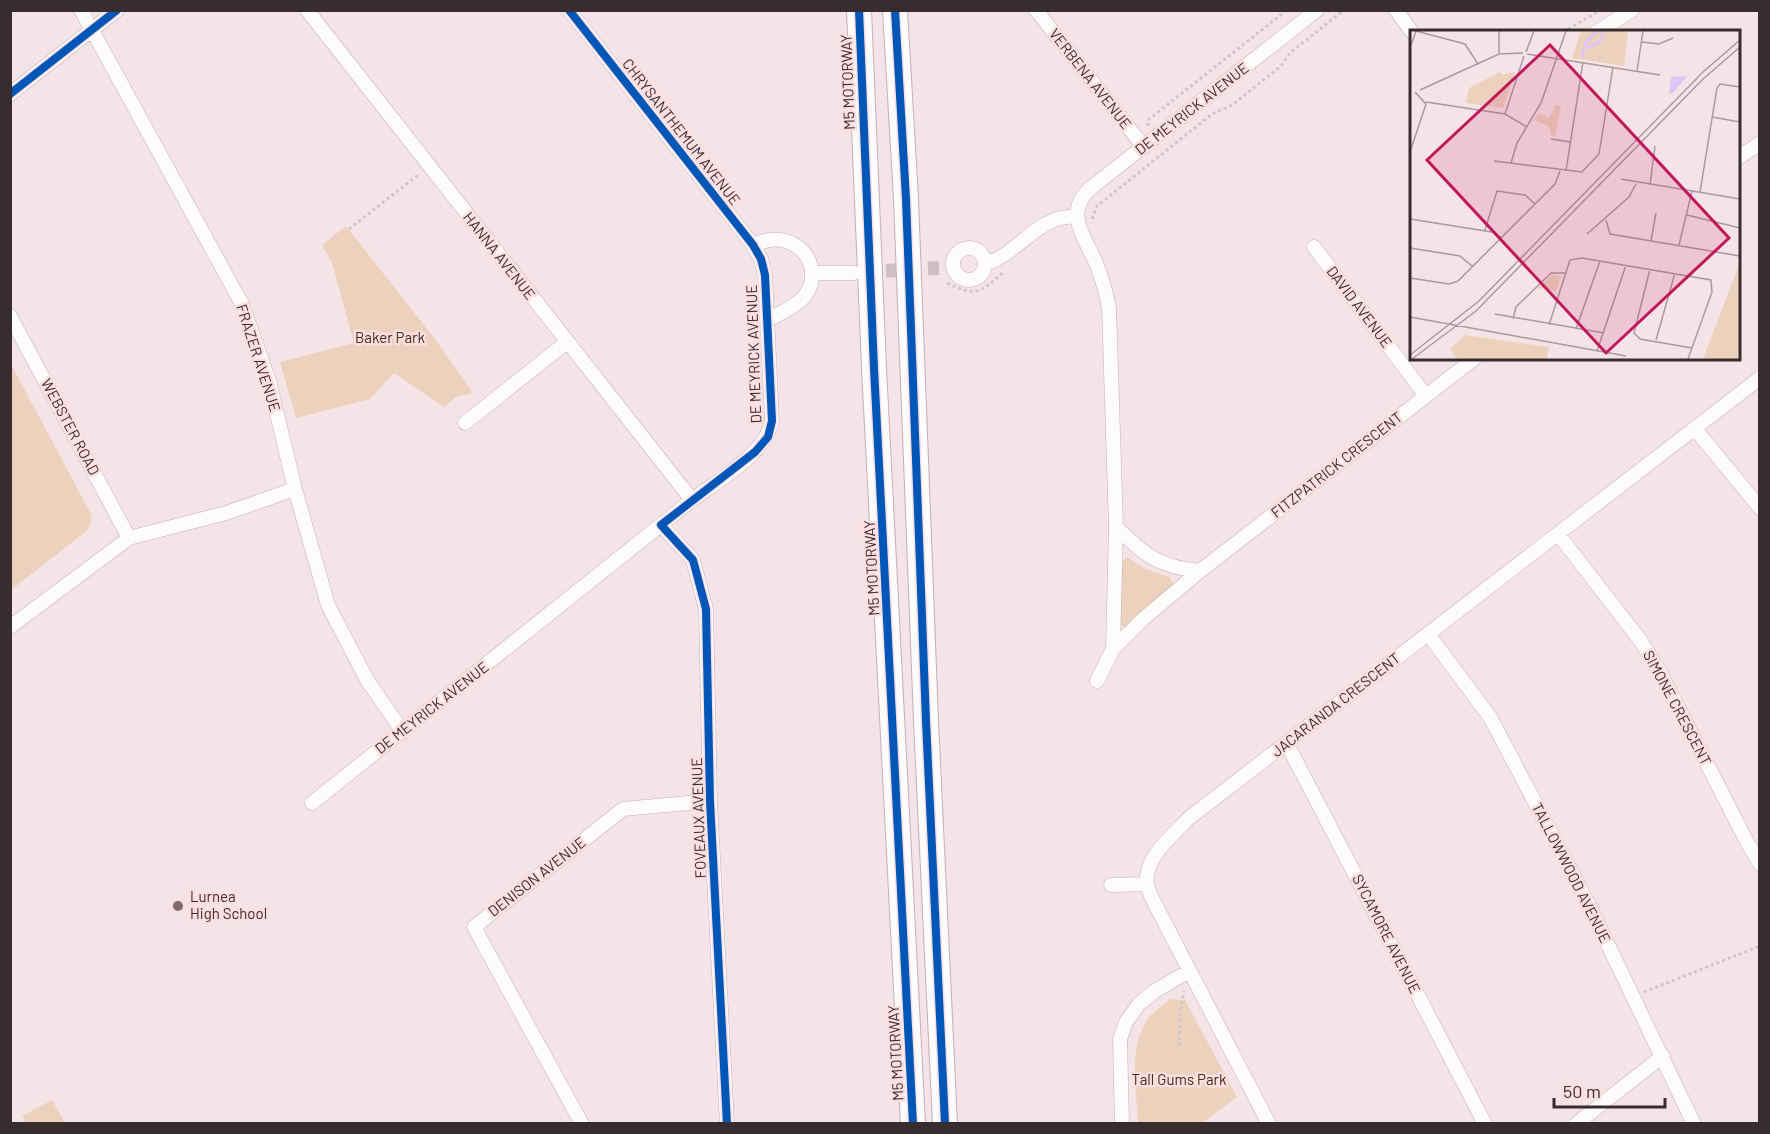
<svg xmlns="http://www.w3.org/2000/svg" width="1770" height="1134" font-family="Barlow,sans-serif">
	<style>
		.green { fill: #ecd2bc }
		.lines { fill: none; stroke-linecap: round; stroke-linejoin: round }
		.minor-tunnel { stroke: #cfbfc2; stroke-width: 14; stroke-dasharray: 14 7; stroke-linecap: butt }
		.minor-casing { stroke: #c0b1b4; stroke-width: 15 }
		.motorway-casing { stroke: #c0b1b4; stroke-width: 26 }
		.path { stroke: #cdc7c9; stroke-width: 3; stroke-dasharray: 3 3; stroke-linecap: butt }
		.minor { stroke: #fefbfb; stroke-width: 14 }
		.motorway { stroke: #fefbfb; stroke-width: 24 }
		.cycleway-casing { stroke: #fbdee2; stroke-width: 11 }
		.cycleway { stroke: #0057b8; stroke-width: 8 }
		.poi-dot { fill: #7b6c6f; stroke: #fbdee2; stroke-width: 2 }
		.labels { text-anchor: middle; stroke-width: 5; stroke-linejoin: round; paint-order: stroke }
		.street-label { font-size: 15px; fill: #392c2e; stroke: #fbdee2 }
		.park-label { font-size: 15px; fill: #402d14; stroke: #fbdee2 }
		.poi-label { font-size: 15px; fill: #392c2e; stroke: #fbdee2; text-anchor: start }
		.inset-river { fill: none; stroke: #ddc6f3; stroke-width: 3 }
		.inset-road { fill: none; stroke: #aa9a9d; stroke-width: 1.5 }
		.view { fill: #c2185b; fill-opacity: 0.15; stroke: #c2185b; stroke-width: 3 }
		.inset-edge { fill: none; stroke: #392c2e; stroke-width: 3 }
	</style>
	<rect width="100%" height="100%" fill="#f5e4e7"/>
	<path class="green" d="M346,226l89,113 38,54 -17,4 -12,10 -50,-34 -24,26 -74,19 -16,-56 74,-19 -22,-80 -10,-18z
		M11,364l81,152 -3,13 -78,61z
		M1127,557l18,12 25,8 3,7 -1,4 -46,40 -8,-5 4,-27 -1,-32z
		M1171,999l14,1 52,97 -35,26h-64c-1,-34 -12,-81 14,-109 5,-5 13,-10 19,-15z
		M52,1100l13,23h-39l-4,-7z"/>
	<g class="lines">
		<path class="minor-tunnel" d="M865,272l74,-4"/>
		<g class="minor-casing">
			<path id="minor" d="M81,10l161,294 27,77 26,108 33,116 39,75 36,52
				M307,10l385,490
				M1036,10l108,137
				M1396,10l16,22
				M1597,32l35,-22
				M10,94l107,-84
				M1738,158l22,-15
				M753,245c9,-3 18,-7 27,-5 28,3 42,35 24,57 -9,10 -24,16 -36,23
				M1314,247l112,149
				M953 264a16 16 0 1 1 32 0a16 16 0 1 1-32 0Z
				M986,264c28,-10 43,-34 68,-44 7,-3 15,-3 23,-4
				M813,273h41
				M10,316l119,222
				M465,423l102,-81
				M1695,429l65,79
				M661,525l32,35 13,49 4,192 17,323
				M1116,527c29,28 42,40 84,44l275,-213
				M1558,534l82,106 20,32 87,170 13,22
				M10,627l119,-89 97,-25 69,-24
				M1428,634l62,83 98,186 106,221
				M1113,649l30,-30 57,-48
				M1097,681l16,-32 3,-122 -7,-219c-3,-16 -7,-30 -13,-45 -12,-27 -33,-52 -4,-76l225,-177
				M1287,744l198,380
				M312,803l380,-303c26,-20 74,-46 80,-79l-7,-146 -4,-16 -8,-14 -184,-235
				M1111,885l36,-1
				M582,1124l-108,-197 149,-118 87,-8
				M1122,1124l-2,-85 6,-17 13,-18 16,-13 34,-20
				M1269,1124l-115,-222c-2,-5 -6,-12 -7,-17 -4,-27 26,-50 42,-67l571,-440
				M1576,1124l87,-68"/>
		</g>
		<g class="motorway-casing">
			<path id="motorway" d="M859,10l15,358 39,756
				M895,10l11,189 20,522 19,403"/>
		</g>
		<path class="path" d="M1563,32l38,-22
			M1148,126v-6l139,-110
			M1092,219l5,-13 115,-92 20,-9 49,-39 9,-13 54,-43
			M349,229l69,-54
			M947,283c30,14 31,10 56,-10
			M1644,992l116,-46
			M1179,1046l1,-31 4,-24"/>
		<use href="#minor" class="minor"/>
		<use href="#motorway" class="motorway"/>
		<g class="cycleway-casing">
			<path id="cycleway" d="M569,10l184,235 8,14 4,16 7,146 -4,16 -13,15 -94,73 32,35 13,49 4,192 17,323
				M859,10l15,358 39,756
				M895,10l11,189 20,522 19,403
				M10,94l107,-84"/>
		</g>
		<use href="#cycleway" class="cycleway"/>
	</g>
	<circle class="poi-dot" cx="178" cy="906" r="6"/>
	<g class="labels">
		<g class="street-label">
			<text transform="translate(1090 79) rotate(52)" y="5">VERBENA AVENUE</text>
			<text transform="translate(848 82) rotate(-92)" y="5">M5 MOTORWAY</text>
			<text transform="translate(1192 109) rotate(-38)" y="5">DE MEYRICK AVENUE</text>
			<text transform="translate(681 132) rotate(52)" y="5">CHRYSANTHEMUM AVENUE</text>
			<text transform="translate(499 256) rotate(52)" y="5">HANNA AVENUE</text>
			<text transform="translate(1359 307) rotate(53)" y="5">DAVID AVENUE</text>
			<text transform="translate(754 354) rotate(-92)" y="5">DE MEYRICK AVENUE</text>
			<text transform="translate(258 358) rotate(72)" y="5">FRAZER AVENUE</text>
			<text transform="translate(70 427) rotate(62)" y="5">WEBSTER ROAD</text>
			<text transform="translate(1337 465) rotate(-38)" y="5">FITZPATRICK CRESCENT</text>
			<text transform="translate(872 568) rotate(-93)" y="5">M5 MOTORWAY</text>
			<text transform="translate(1336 705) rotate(-38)" y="5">JACARANDA CRESCENT</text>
			<text transform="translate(432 708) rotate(-38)" y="5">DE MEYRICK AVENUE</text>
			<text transform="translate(1677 708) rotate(62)" y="5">SIMONE CRESCENT</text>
			<text transform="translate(699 818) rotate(-92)" y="5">FOVEAUX AVENUE</text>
			<text transform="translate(1571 873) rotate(63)" y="5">TALLOWWOOD AVENUE</text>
			<text transform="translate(537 877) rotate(-38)" y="5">DENISON AVENUE</text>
			<text transform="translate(1386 934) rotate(63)" y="5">SYCAMORE AVENUE</text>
			<text transform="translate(896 1053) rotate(-93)" y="5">M5 MOTORWAY</text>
		</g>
		<g class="park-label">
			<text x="390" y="343">Baker Park</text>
			<text x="1179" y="1085">Tall Gums Park</text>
		</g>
		<g class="poi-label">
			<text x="190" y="902">Lurnea<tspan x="190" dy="17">High School</tspan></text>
		</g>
	</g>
	<g transform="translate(1410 30)">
		<rect width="330" height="330" fill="#f5e4e7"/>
		<path d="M171,1h47l-4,35 -52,-8zM90,42l2,3 13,-3 -12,36 -37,-5 3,-15zM146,75l5,1 -6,31 -4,-2 -2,-9 -15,-6 5,-7 10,5zM329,230l1,99h-37l34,-89zM143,244l8,2 -5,15 -18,-3zM55,305l84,12 -2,12h-90l-7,-10z" fill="#ecd2bc"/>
		<path d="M277,46l-15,18 -3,-1 2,-16z" fill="#ddc6f3"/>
		<path class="inset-river" d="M175,18l15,-6 4,-11M172,27l4,-15 11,-11"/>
		<path class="inset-road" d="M6,1l49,13 13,20M89,1v23M232,12l17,2 14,-6M0,18l6,-17M116,22l8,-21M117,24l133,21M227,41l6,-40M10,60l79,-36 24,-1M16,72l79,12 22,13M95,84l19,-58M302,87l28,5M141,109l19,3M0,122l16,-48 -11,-12M84,131l88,11 17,-18 14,-87M101,133l6,-20 24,-40 25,-72M156,141l17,-109M211,149l119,20M240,155l5,-39M290,162l17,-104 3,-4 20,3M277,185l53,13M0,189l82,13 10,6M196,190l4,14 130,22M75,200l12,-39 28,4 10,9M177,204l42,-37 7,-13M241,211l5,-28M269,215l13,-54M0,218l50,8 13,11M160,230l12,-2 129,22 1,12 -24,67M240,239l-16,64 6,6 52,9M0,248l39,6 9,-3 97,-97 5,-13M85,284l109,19M0,287l216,39M103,289l3,-12 35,-34h14M139,295l21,-65M166,299l24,-68M246,310l19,-67M187,321l29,-86M0,325l69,-54 224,-229 37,-32M2,329l64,-48 227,-232 37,-32"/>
		<path class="view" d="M140,15l179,193 -123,115 -179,-193z"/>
		<rect width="330" height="330" class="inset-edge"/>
	</g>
	<rect width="1770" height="1134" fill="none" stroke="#392c2e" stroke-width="24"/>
	<path d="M1554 1098v9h111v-9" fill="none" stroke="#392c2e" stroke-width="3"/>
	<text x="1563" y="1098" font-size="18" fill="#392c2e" stroke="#fbdee2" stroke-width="4.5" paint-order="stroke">50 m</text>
</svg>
